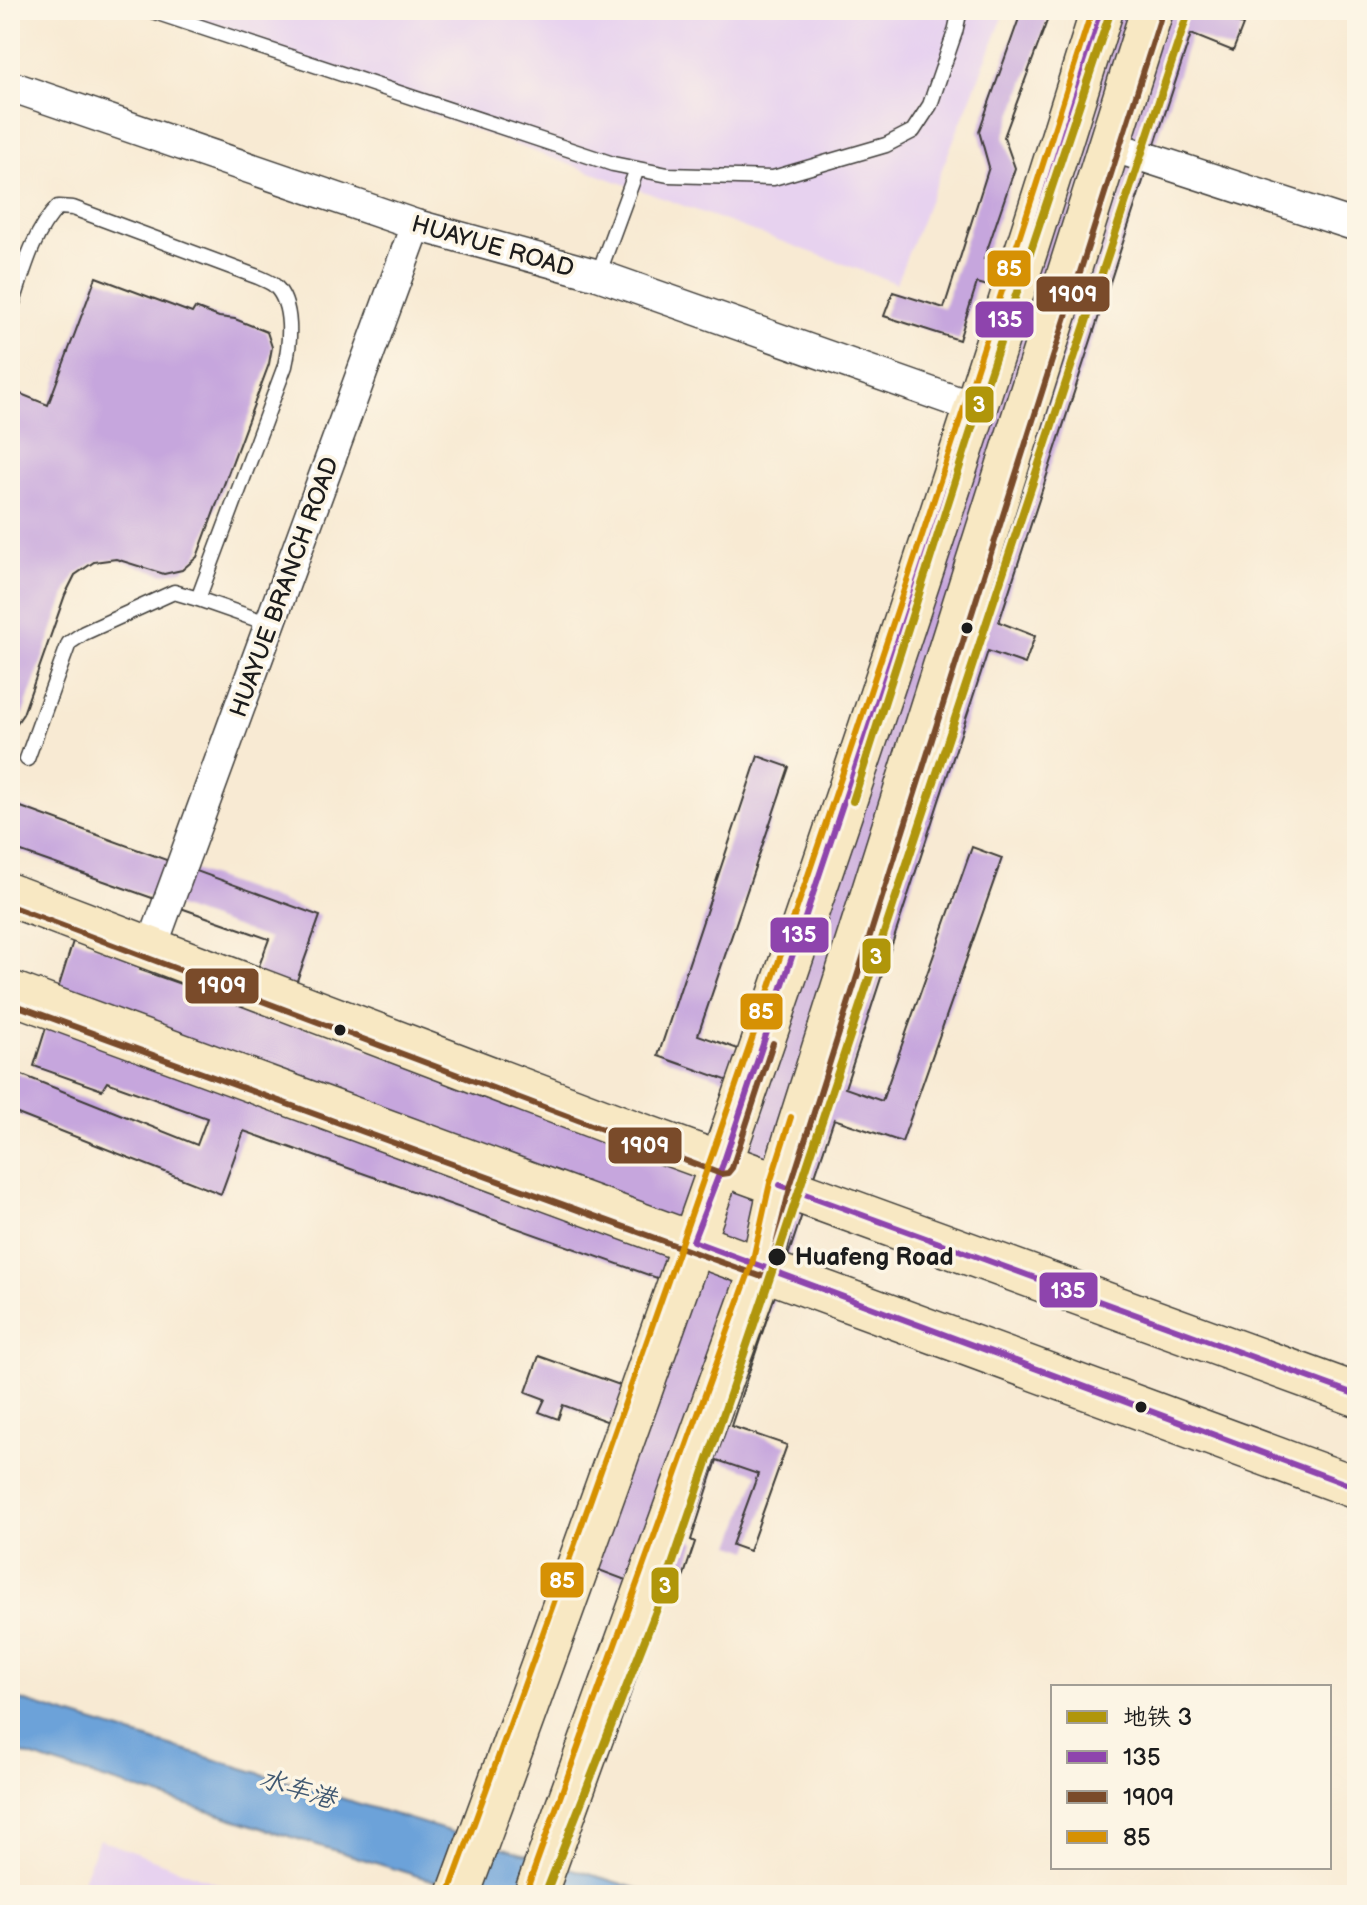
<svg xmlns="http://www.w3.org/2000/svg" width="1367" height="1905" font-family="'Balsamiq Sans','LXGW WenKai TC',sans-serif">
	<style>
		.built { fill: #e7d2ef }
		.water { fill: #6ca2d9; stroke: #445f7a; stroke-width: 2 }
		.building { fill: #c6a6dd }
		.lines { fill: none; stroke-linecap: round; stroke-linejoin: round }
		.lane-casing { stroke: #3d3b37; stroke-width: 17 }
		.street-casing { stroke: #3d3b37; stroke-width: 33 }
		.secondary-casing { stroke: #3d3b37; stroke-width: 45 }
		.lane { stroke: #fff; stroke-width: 14 }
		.street { stroke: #fff; stroke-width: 30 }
		.secondary { stroke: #f8e8c3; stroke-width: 42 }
		.bus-1-casing { stroke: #fcf5e5; stroke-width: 12 }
		.bus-2-casing { stroke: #fcf5e5; stroke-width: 12 }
		.bus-3-casing { stroke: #fcf5e5; stroke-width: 12 }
		.bus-1 { stroke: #8e44ad; stroke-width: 6 }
		.bus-2 { stroke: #7a4b2a; stroke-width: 6 }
		.bus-3 { stroke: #d69104; stroke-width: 6 }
		.metro-1-casing { stroke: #fcf5e5; stroke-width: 14 }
		.metro-1 { stroke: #b0960a; stroke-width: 8 }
		.bus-dot { fill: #1c1c1c; stroke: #fcf5e5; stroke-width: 3 }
		.labels { text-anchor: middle; stroke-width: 7; stroke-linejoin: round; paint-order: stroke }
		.street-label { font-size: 24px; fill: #1c1c1c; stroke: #fcf5e5 }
		.stop-label { font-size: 24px; font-weight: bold; fill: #1c1c1c; stroke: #fcf5e5; text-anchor: start }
		.water-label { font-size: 26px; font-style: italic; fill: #405871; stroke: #fcf5e5 }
		.line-badge { stroke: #fcf5e5; stroke-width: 3 }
		.badge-label { font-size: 22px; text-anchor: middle; font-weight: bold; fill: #fff }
	</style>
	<rect width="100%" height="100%" fill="#fcf5e5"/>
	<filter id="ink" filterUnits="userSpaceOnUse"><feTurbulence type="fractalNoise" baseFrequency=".0125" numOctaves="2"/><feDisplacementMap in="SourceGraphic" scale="16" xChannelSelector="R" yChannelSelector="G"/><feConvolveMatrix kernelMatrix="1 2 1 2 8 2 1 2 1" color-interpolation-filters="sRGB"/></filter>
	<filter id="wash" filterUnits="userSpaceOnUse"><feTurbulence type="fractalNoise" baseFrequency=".006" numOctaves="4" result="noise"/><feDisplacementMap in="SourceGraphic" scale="32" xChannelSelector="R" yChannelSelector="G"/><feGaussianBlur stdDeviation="1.8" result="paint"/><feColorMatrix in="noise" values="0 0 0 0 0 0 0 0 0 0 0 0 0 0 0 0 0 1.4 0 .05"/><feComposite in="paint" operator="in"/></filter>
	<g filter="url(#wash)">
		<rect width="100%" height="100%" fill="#f8ead3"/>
		<path class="built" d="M145,10h861l-110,273z
			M99,1839l149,56h-171z"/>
		<path class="water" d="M10,1697l648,198h-179l-469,-145z"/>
		<g id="blocks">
			<path class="building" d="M1022,10h29l-47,127 11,31 -31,91 30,9 85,-258h105l39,15 -10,26 -42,-17 -192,588 36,14 -10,28 -37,-13 -143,437 37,13 90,-254 30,11 -100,284 -68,-23 -103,307 56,19 -38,106 -17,-6 26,-71 -41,-14 -26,80 4,2 -19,57 -101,-38 53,-132 -65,-24 -5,14 -19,-7 6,-13 -19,-7 13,-36 103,37 35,-108 -433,-154 -23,63 -211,-83v-41l187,75 10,-27 -100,-36 -5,8 -68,-24 40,-128 69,24 -3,8 104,36 25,-67 -259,-91v-45l310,113 -37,104 435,150 28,-83 -88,-31 100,-300 31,11 -91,268 57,20 248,-765 -26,-7 -18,57 -75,-24 9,-24 51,16 45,-141 -10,-36z
				M96,277l96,36 3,-5 24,9 16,2 32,13 5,15 -3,17 -72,193 -15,13 -18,4 -48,-15 -22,3 -19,13 -10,20 -42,119 -13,19v-309l11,-30 27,11z"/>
		</g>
	</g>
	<g filter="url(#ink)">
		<use href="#blocks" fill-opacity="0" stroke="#3d3b37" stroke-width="2"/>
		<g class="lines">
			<g class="lane-casing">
				<path id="lane" d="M149,10l464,154 55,11 105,3 113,-33 27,-14 17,-26 25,-73 5,-22
					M598,275l39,-106
					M10,312c12,-35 21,-78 48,-105l15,1 185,69c4,2 13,5 17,9 19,18 15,58 10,80l-87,233 72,25
					M27,759l42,-116 15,-10 90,-41 24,7"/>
			</g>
			<g class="street-casing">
				<path id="street" d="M10,86l406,139 182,50 377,133
					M1108,145l249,81
					M151,949l265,-724"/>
			</g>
			<g class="secondary-casing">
				<path id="secondary" d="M10,895l616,234 731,266
					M10,992l1347,496
					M458,1895c230,-623 447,-1251 644,-1885
					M535,1895l227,-628 18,-82 372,-1175"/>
			</g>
			<use href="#lane" class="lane"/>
			<use href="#street" class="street"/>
			<use href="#secondary" class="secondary"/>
			<g class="bus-1-casing">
				<path id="bus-1" d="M780,1185l577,210
					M693,1241l30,-77 307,-921 72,-233
					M693,1241l664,247"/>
			</g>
			<g class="bus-2-casing">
				<path id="bus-2" d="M10,906l711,268 7,-1 4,-5 41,-125
					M10,1003l749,273 10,-2 21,-86 372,-1175"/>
			</g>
			<g class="bus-3-casing">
				<path id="bus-3" d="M449,1892c228,-623 443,-1249 643,-1882
					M526,1892l226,-628 18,-81 21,-66"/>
			</g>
			<use href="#bus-1" class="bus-1"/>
			<use href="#bus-2" class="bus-2"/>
			<use href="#bus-3" class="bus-3"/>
			<g class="metro-1-casing">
				<path id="metro-1" d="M853,801l125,-392 133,-399
					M545,1895l113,-289 120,-352 411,-1244"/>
			</g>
			<use href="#metro-1" class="metro-1"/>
		</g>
	</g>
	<g class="bus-dot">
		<circle cx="967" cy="628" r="7"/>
		<circle cx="340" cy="1030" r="7"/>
		<circle cx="777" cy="1257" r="10"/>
		<circle cx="1141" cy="1407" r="7"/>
	</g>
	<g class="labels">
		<g class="street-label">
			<text transform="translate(493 246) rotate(16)" y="8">HUAYUE ROAD</text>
			<text transform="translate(284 587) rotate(-70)" y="8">HUAYUE BRANCH ROAD</text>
		</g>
		<g class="stop-label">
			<text x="795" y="1265">Huafeng Road</text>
		</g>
		<g class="water-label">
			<text transform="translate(298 1788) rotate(17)" y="9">水车港</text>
		</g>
	</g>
	<g class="line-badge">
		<rect x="986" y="249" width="46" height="39" rx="8" fill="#d69104"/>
		<rect x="1035" y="275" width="76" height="38" rx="8" fill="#7a4b2a"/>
		<rect x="974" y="300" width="61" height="39" rx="8" fill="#8e44ad"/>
		<rect x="964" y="385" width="31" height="39" rx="8" fill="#b0960a"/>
		<rect x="769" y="916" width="61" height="38" rx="8" fill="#8e44ad"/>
		<rect x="861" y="937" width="31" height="38" rx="8" fill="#b0960a"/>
		<rect x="184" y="967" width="76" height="38" rx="8" fill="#7a4b2a"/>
		<rect x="739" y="992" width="45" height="39" rx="8" fill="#d69104"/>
		<rect x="607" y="1126" width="76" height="39" rx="8" fill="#7a4b2a"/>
		<rect x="1038" y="1271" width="61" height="38" rx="8" fill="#8e44ad"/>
		<rect x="539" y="1561" width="46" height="38" rx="8" fill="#d69104"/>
		<rect x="650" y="1566" width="30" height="39" rx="8" fill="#b0960a"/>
	</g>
	<g class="badge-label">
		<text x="1009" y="276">85</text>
		<text x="1073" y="302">1909</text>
		<text x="1005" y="327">135</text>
		<text x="979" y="412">3</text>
		<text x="799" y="942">135</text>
		<text x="876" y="964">3</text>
		<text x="222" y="993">1909</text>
		<text x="761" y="1019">85</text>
		<text x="645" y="1153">1909</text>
		<text x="1068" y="1298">135</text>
		<text x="562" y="1588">85</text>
		<text x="665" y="1593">3</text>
	</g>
	<rect width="1367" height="1905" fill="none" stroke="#fcf5e5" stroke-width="40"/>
	<rect x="1051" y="1685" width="280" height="184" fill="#fcf5e5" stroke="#a29e95" stroke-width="2"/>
	<rect x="1067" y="1711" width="40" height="12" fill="#b0960a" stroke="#a29e95" stroke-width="2"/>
	<text x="1123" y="1725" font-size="24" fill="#1c1c1c">地铁 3</text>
	<rect x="1067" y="1751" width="40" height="12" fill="#8e44ad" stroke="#a29e95" stroke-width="2"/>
	<text x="1123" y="1765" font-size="24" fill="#1c1c1c">135</text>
	<rect x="1067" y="1791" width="40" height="12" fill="#7a4b2a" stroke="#a29e95" stroke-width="2"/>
	<text x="1123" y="1805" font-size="24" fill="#1c1c1c">1909</text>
	<rect x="1067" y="1831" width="40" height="12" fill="#d69104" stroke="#a29e95" stroke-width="2"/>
	<text x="1123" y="1845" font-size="24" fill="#1c1c1c">85</text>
</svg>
